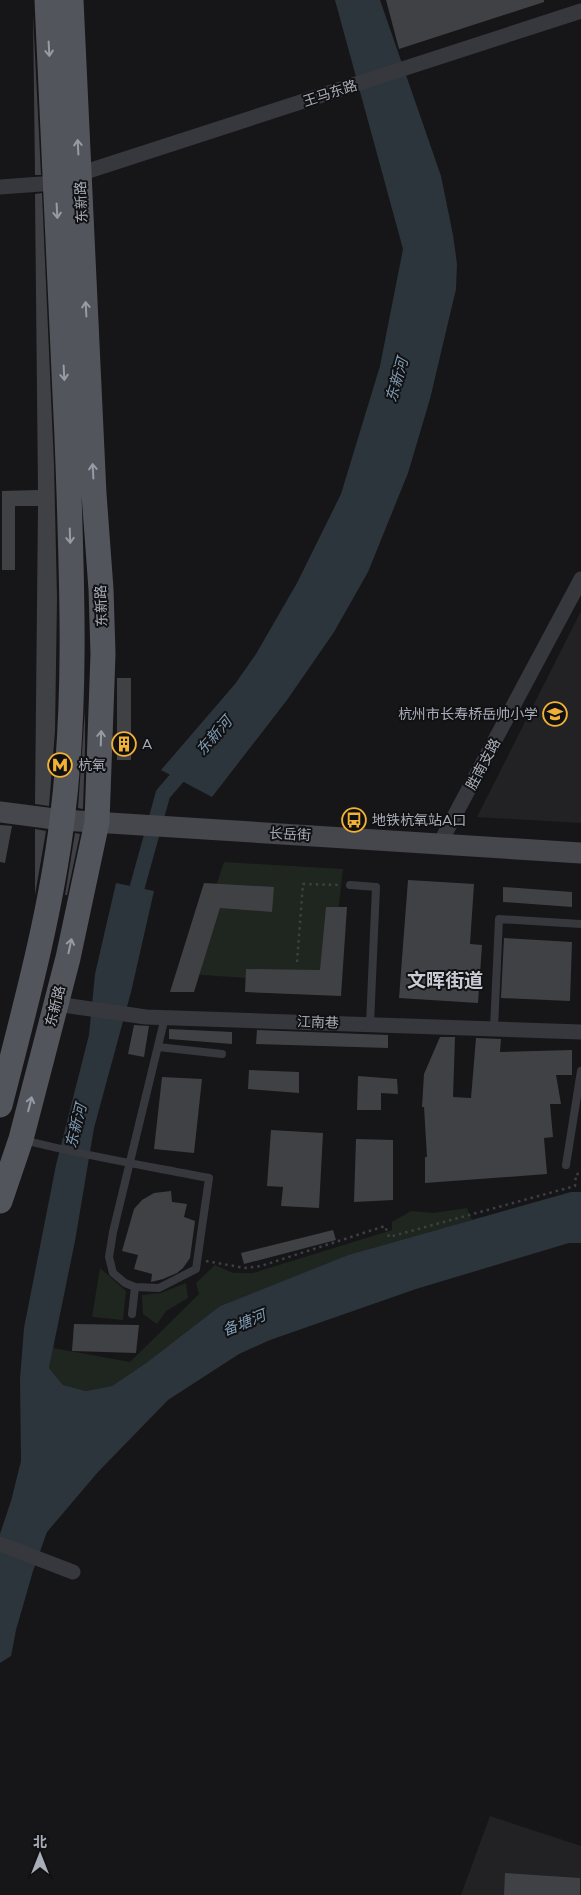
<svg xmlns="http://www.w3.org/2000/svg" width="581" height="1895" font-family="Mulish,'Noto Sans SC',sans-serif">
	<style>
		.built { fill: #222225 }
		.green { fill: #1e261f }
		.water { fill: #2c353c }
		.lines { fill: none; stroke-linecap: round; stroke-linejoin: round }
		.canal { stroke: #2c353c; stroke-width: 15 }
		.building { fill: #404145 }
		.path { stroke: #3d3f44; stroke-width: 2.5; stroke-dasharray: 2.5 4; stroke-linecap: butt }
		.lane { stroke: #37383d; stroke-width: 8 }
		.street { stroke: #37383d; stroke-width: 15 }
		.secondary { stroke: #45474d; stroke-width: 21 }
		.primary { stroke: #53555c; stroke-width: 25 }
		.oneway { stroke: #979ba6 }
		.labels { text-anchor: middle; stroke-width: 4; stroke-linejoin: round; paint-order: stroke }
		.street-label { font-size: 14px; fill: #a8adb8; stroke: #111113 }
		.poi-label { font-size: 14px; fill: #a8adb8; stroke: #111113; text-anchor: start }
		.water-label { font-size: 15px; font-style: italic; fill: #7f9bb3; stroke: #111113 }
		.district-label { font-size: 19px; font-weight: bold; fill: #c9ccd4; stroke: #111113 }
	</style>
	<rect width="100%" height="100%" fill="#161618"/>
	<path class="built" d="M581,611v212l-104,-6z
		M490,1816l91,30v49h-120z"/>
	<path class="green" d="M224,862l119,7 -13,114 -144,-9z
		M467,1208l5,12 -124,35 -128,51 -74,57 -34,23 -26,5 -23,-6 -14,-17 4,-20 77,14 69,-68 -3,-11 19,-18 18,8h20l139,-43v-8l19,-11 22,2z
		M100,1268l26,23 -3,29 -31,-3z
		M186,1283l2,15 -22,13 -9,13 -14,-10 -1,-19 19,-2z"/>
	<path class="water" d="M335,0h45l61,176 12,59 4,29 -1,25 -26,110 -22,74 -40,99 -34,60 -47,68 -75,97 -51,-27 74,-86 21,-30 41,-71 44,-89 39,-128 23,-117z
		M116,883l38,8 -23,101 -37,136 -19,113 -26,127 14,17 23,6 26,-5 34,-23 74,-57 128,-51 223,-63h10v51h-12l-153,46 -146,51 -31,14 -71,46 -70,72 -51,60 -14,39 -17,59 -5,26 -11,7v-129l11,-33 10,-40 -1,-82 4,-51 32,-163 33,-130 6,-61z"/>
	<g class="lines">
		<path class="canal" d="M132,906l31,-112 27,-31"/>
	</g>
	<path class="building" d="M386,0h158v2l-145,47z
		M33,14l8,161h-6z
		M42,193l12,272 3,133 -2,133 -6,75 -14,-2 3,-298h-23v64h-13v-79l36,-1 -3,-296z
		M117,678h14v82h-14z
		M85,709v39l-2,61 -5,-1z
		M0,825l12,1 -7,37 -5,-1z
		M35,829l11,2 -11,64z
		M75,833l5,1 -13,61h-2z
		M408,880l66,4 -4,60 12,1 -4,58 -79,-5z
		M204,883l70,4 -2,25 -52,-4 -26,84h-24z
		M503,887l69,5v15l-69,-5z
		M326,907h21l-6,89 -96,-4 1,-23 74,1z
		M504,938l68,4 -2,59 -69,-3z
		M134,1025l15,1 -5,31 -16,-3z
		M169,1029l63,3v12l-63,-5z
		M257,1030l131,5v13l-132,-4z
		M440,1037h15l-2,60 18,1 5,-60 25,1 -1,13 72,-2v25h-16l5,29h-11l3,33 -9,1 3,36 -122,9v-26h2l-3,-50h-2l2,-33z
		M249,1070l50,2v21l-51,-4z
		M358,1076l39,3 1,15 -17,-1v17h-24z
		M162,1077l40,2 -8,74 -40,-4z
		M271,1130l52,3 -4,75 -38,-2 2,-19 -16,-1z
		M356,1139l37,1v60l-39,2z
		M171,1191l1,11 15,2 -3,13 11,4 -5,37 -7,10 -6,5 -14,6 -12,3 1,-8 -18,-5 4,-14 -16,-4 12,-42 8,-9 12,-7z
		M333,1230l3,10 -92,24 -3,-11z
		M74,1324l65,1 -3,28 -64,-2z
		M505,1873l75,5v17h-76z"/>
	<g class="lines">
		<path class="path" d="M297,962l6,-78 38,1
			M206,1261l39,7 16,-2 124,-40 4,11 186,-51 1,-12h5"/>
		<path class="lane" d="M350,885l26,2 -6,137
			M494,1028l5,-109 82,5
			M158,1047l64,7
			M24,1140c61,16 123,26 185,38l-13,91 -37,19 -24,-1 -10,-4 -12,-10 -4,-16 4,-25 52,-215
			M566,1165l15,-94
			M132,1314l3,-27"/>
		<path class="street" d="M79,174l502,-163
			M0,187l55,-4
			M440,843l141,-264
			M56,1004l90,13 435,15
			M0,1544l73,28"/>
		<path class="secondary" d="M0,812l62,8 519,33"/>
		<path class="primary" d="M0,1105c24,-94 50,-188 62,-284 15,-118 10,-239 6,-357 -6,-155 -14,-310 -21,-464
			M0,1201l21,-62 47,-181 29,-136 6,-168 -2,-65 -7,-95 -23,-494"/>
	</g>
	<defs><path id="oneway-shaft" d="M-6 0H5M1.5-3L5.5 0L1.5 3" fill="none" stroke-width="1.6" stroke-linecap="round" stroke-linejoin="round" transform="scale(1.25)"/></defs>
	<g class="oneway">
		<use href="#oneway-shaft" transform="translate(49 49) rotate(87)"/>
		<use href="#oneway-shaft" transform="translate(78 147) rotate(-93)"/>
		<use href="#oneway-shaft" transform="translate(57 211) rotate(87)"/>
		<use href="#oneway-shaft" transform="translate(86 309) rotate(-93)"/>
		<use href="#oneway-shaft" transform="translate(64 373) rotate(87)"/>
		<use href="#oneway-shaft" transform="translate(93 471) rotate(-93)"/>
		<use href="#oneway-shaft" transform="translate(70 536) rotate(88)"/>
		<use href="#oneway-shaft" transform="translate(101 738) rotate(-88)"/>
		<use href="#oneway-shaft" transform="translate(70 946) rotate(-78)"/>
		<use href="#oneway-shaft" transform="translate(30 1104) rotate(-76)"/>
	</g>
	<defs>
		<g id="school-ring" transform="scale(1.25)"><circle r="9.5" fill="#111113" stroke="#f2b134" stroke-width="1.5"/><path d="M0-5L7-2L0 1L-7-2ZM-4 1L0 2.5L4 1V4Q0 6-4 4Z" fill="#f2b134"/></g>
		<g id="building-ring" transform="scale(1.25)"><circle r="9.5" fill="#111113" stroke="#f2b134" stroke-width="1.5"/><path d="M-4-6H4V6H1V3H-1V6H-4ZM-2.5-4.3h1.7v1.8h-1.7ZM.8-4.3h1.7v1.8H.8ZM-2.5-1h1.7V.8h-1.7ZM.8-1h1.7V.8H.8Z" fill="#f2b134"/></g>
		<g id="metro-ring" transform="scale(1.25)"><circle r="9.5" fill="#111113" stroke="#f2b134" stroke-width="1.5"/><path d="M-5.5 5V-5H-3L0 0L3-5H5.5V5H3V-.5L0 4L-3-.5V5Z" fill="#f2b134"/></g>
		<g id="bus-ring" transform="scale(1.25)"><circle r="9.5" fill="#111113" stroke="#f2b134" stroke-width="1.5"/><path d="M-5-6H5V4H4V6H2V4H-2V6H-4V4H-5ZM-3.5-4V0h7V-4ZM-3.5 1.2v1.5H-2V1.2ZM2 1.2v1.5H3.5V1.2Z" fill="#f2b134"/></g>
	</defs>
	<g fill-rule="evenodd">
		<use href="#school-ring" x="555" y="714"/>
		<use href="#building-ring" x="124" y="744"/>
		<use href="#metro-ring" x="60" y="765"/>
		<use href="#bus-ring" x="354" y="820"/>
	</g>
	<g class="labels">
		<g class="street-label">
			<text transform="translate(330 93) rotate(-18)" y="5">王马东路</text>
			<text transform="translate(81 202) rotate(-93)" y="5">东新路</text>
			<text transform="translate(101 606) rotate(-92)" y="5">东新路</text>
			<text transform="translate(483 764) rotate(-62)" y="5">胜南支路</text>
			<text transform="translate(290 834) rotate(3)" y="5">长岳街</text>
			<text transform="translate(55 1006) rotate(-76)" y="5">东新路</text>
			<text transform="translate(318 1022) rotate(2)" y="5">江南巷</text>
		</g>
		<g class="poi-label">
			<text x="538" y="719" text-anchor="end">杭州市长寿桥岳帅小学</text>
			<text x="142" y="749">A</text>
			<text x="78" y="770">杭氧</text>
			<text x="372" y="825">地铁杭氧站A口</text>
		</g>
		<g class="water-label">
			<text transform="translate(397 380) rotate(-74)" y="5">东新河</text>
			<text transform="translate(214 736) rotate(-49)" y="5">东新河</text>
			<text transform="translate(76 1126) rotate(-76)" y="5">东新河</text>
			<text transform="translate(244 1323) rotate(-22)" y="5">备塘河</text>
		</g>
		<g class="district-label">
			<text x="445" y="987">文晖街道</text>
		</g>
	</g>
	<g transform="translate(40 1855)" stroke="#111113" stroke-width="4" paint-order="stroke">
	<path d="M0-4L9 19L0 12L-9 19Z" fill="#a8adb8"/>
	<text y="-8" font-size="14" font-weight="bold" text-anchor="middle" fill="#a8adb8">北</text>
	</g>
</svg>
